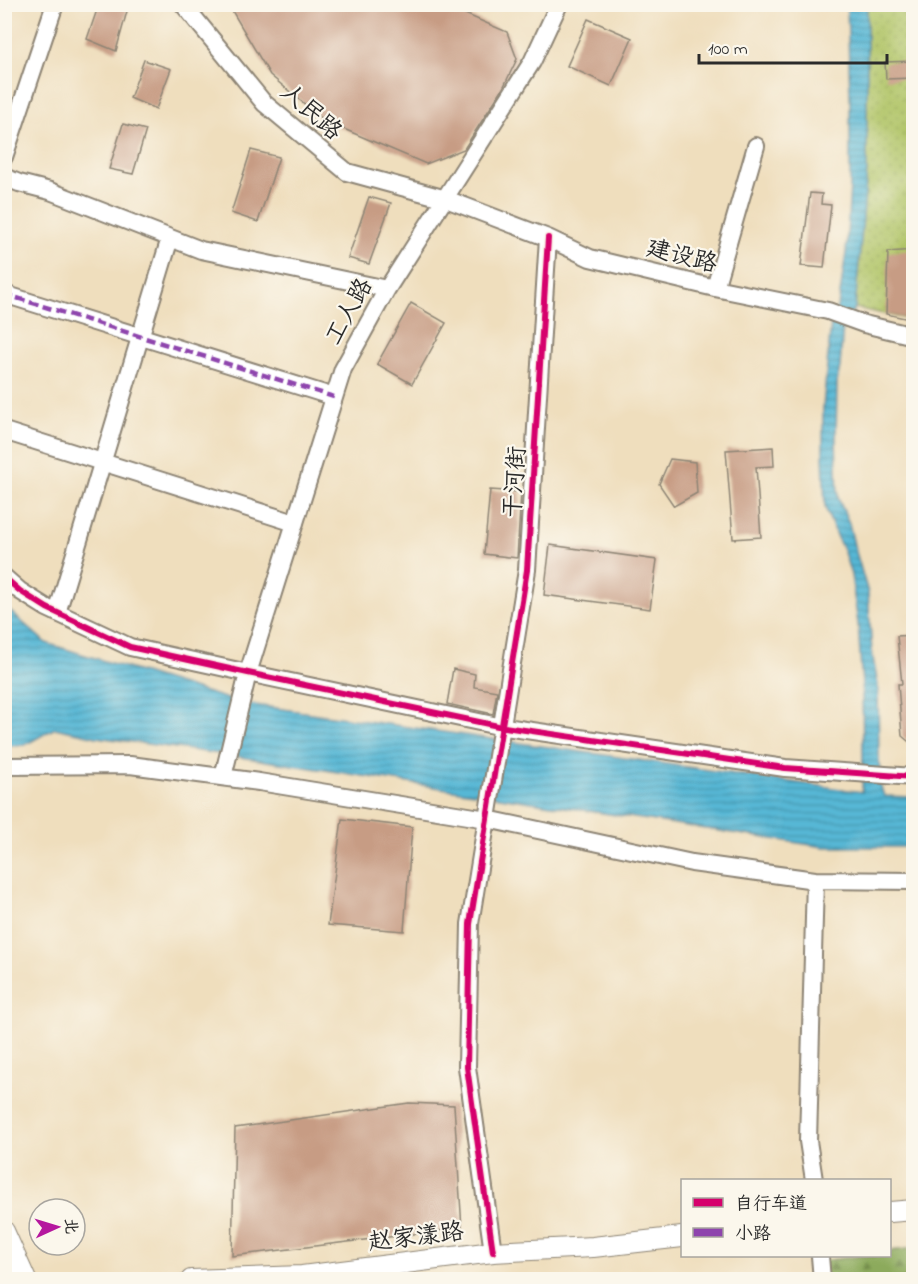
<svg xmlns="http://www.w3.org/2000/svg" width="918" height="1284" font-family="'Indie Flower','LXGW WenKai TC',sans-serif">
	<style>
		.forest { fill: url(#forest-firs); stroke: #5c6a44; stroke-width: 1.5 }
		.park { fill: url(#park-dots); stroke: #6e784a; stroke-width: 1.5 }
		.water { fill: url(#water-rules); stroke: #407180; stroke-width: 1.5 }
		.building { fill: #c79c84 }
		.lines { fill: none; stroke-linecap: round; stroke-linejoin: round }
		.minor-casing { stroke: #8d8474; stroke-width: 20 }
		.major-casing { stroke: #8d8474; stroke-width: 22 }
		.minor { stroke: #fff; stroke-width: 16 }
		.major { stroke: #fff; stroke-width: 20 }
		.quiet { stroke: #8e44ad; stroke-width: 4.5; stroke-dasharray: 9 4.5; stroke-linecap: butt }
		.cycleway-casing { stroke: #fbf7ec; stroke-width: 10 }
		.cycleway { stroke: #d6006c; stroke-width: 6 }
		.labels { text-anchor: middle; stroke-width: 4.5; stroke-linejoin: round; paint-order: stroke }
		.street-label { font-size: 24px; fill: #2b2b2b; stroke: #fbf7ec }
	</style>
	<defs>
		<pattern id="forest-firs" width="22" height="20" patternUnits="userSpaceOnUse" patternTransform="scale(1.5)"><rect width="22" height="20" fill="#8caa5c"/><path d="M5 1l3.5 6h-7zM16 11l3.5 6h-7z" fill="#738b4c"/></pattern>
		<pattern id="park-dots" width="8" height="8" patternUnits="userSpaceOnUse" patternTransform="scale(1.5)"><rect width="8" height="8" fill="#b1c568"/><path d="M2 2h.1M6 6h.1" fill="none" stroke="#98a95a" stroke-width="1.8" stroke-linecap="round"/></pattern>
		<pattern id="water-rules" width="6" height="5" patternUnits="userSpaceOnUse" patternTransform="scale(1.5)"><rect width="6" height="5" fill="#56b7d5"/><path d="M0 2.5h6" fill="none" stroke="#4795ad"/></pattern>
	</defs>
	<rect width="100%" height="100%" fill="#fbf7ec"/>
	<filter id="ink" filterUnits="userSpaceOnUse"><feTurbulence type="fractalNoise" baseFrequency=".0167" numOctaves="2"/><feDisplacementMap in="SourceGraphic" scale="12" xChannelSelector="R" yChannelSelector="G"/><feConvolveMatrix kernelMatrix="1 2 1 2 8 2 1 2 1" color-interpolation-filters="sRGB"/></filter>
	<filter id="wash" filterUnits="userSpaceOnUse"><feTurbulence type="fractalNoise" baseFrequency=".008" numOctaves="4" result="noise"/><feDisplacementMap in="SourceGraphic" scale="24" xChannelSelector="R" yChannelSelector="G"/><feGaussianBlur stdDeviation="1.35" result="paint"/><feColorMatrix in="noise" values="0 0 0 0 0 0 0 0 0 0 0 0 0 0 0 0 0 1.4 0 .05"/><feComposite in="paint" operator="in"/></filter>
	<g filter="url(#wash)">
		<rect width="100%" height="100%" fill="#efdebd"/>
		<path class="forest" d="M913,1248v31h-91l-2,-18 40,-5h30v-5z"/>
		<path class="park" d="M867,5h46v315l-58,-12 12,-138z"/>
		<path class="water" d="M847,5h20v165l-12,138 -12,17 -3,42 -3,14 -1,58 2,59 11,25 5,22 14,48 4,59 6,34 1,79 2,5 -1,14 4,12 29,1v50h-89l-597,-92 -130,-18 -42,-9 -30,17 -20,1 -1,-140 42,37 195,60 621,89 1,-36 -1,-71 -4,-61 -7,-49 -8,-26 -6,-11 -12,-31 -2,-52v-48l8,-83 8,-23 7,-48 4,-68v-88z"/>
		<g id="blocks">
			<path class="building" d="M99,4h30l-13,47 -29,-12z
				M228,4h214l65,28 10,27 -14,29 -39,61 -38,15 -101,-43 -55,-46z
				M588,19l44,19 -21,48 -44,-20z
				M144,60l27,9 -15,40 -26,-11z
				M914,61v17l-28,1 -1,-17z
				M123,124l23,6 -13,44 -24,-5z
				M251,150l28,7 -21,65 -27,-9z
				M810,193l12,1 -1,10 10,1 -7,63 -23,-2z
				M369,197l22,6 -22,61 -21,-6z
				M914,250v70l-28,-6 2,-62z
				M411,303l35,20 -34,61 -35,-20z
				M773,447l1,19 -18,1 5,70 -28,2 -7,-89z
				M670,459l25,3 2,31 -23,13 -15,-22z
				M490,490l31,2 -4,66 -33,-4z
				M550,545l107,15 -7,49 -106,-14z
				M914,635v111l-12,-10 -4,-52h4l-5,-48z
				M453,669l22,5 -1,13 23,4 -4,23 -46,-10z
				M342,819l70,8 -8,104 -76,-6z
				M409,1103l45,2 8,123 -230,28 3,-128z"/>
		</g>
	</g>
	<g filter="url(#ink)">
		<use href="#blocks" fill-opacity="0" stroke="#8d8474" stroke-width="1.5"/>
		<g class="lines">
			<g class="minor-casing">
				<path id="minor" d="M183,4l81,99 83,69 99,27 102,39 42,20 125,30 113,23 36,13 50,12
					M4,157l51,-153
					M4,177l15,6 31,8 151,59 186,39
					M715,288l41,-142
					M4,294l330,103
					M4,431l291,92
					M4,577l16,14 27,17 83,39 118,26 250,53 287,42 129,9
					M57,613l113,-375
					M4,766l126,-1 129,17 228,37 205,44 123,17 99,1
					M223,777l25,-104 95,-304 44,-80 145,-227 27,-58
					M814,1180l-6,-39 7,-261
					M493,1252l-26,-185 3,-143 57,-354 21,-332
					M820,1256l2,24"/>
			</g>
			<g class="major-casing">
				<path id="major" d="M890,1212l24,-2
					M4,1231l22,49
					M191,1280l111,-4 191,-24 100,-5 89,-10"/>
			</g>
			<use href="#minor" class="minor"/>
			<use href="#major" class="major"/>
			<path class="quiet" d="M4,294l330,103"/>
			<g class="cycleway-casing">
				<path id="cycleway" d="M4,577l16,14 27,17 83,39 118,26 250,53 287,42 129,9
					M493,1252l-26,-185 3,-143 57,-354 21,-332"/>
			</g>
			<use href="#cycleway" class="cycleway"/>
		</g>
	</g>
	<g class="labels">
		<g class="street-label">
			<text transform="translate(312 111) rotate(41)" y="8">人民路</text>
			<text transform="translate(682 255) rotate(14)" y="8">建设路</text>
			<text transform="translate(348 311) rotate(-61)" y="8">工人路</text>
			<text transform="translate(514 482) rotate(-86)" y="8">干河街</text>
			<text transform="translate(416 1236) rotate(-7)" y="8">赵家漾路</text>
		</g>
	</g>
	<rect width="918" height="1284" fill="none" stroke="#fbf7ec" stroke-width="24"/>
	<rect x="681" y="1179" width="210" height="78" fill="#fbf7ec" stroke="#a8a59f" stroke-width="1.5"/>
	<rect x="693" y="1198" width="30" height="9" fill="#d6006c" stroke="#a8a59f" stroke-width="1.5"/>
	<text x="735" y="1209" font-size="18" fill="#2b2b2b">自行车道</text>
	<rect x="693" y="1228" width="30" height="9" fill="#8e44ad" stroke="#a8a59f" stroke-width="1.5"/>
	<text x="735" y="1239" font-size="18" fill="#2b2b2b">小路</text>
	<g transform="translate(57 1227) rotate(86)"><circle r="28" fill="#fbf7ec" stroke="#a8a59f" stroke-width="1.5"/>
	<path d="M0-4.5L10 22L0 15L-10 22Z" fill="#b5179e"/>
	<text y="-9" font-size="16" font-weight="bold" text-anchor="middle" fill="#2b2b2b">北</text>
	</g>
	<path d="M699 54v9h188v-9" fill="none" stroke="#2b2b2b" stroke-width="3"/>
	<text x="708" y="54" font-size="18" fill="#2b2b2b" stroke="#fbf7ec" stroke-width="4.5" paint-order="stroke">100 m</text>
</svg>
